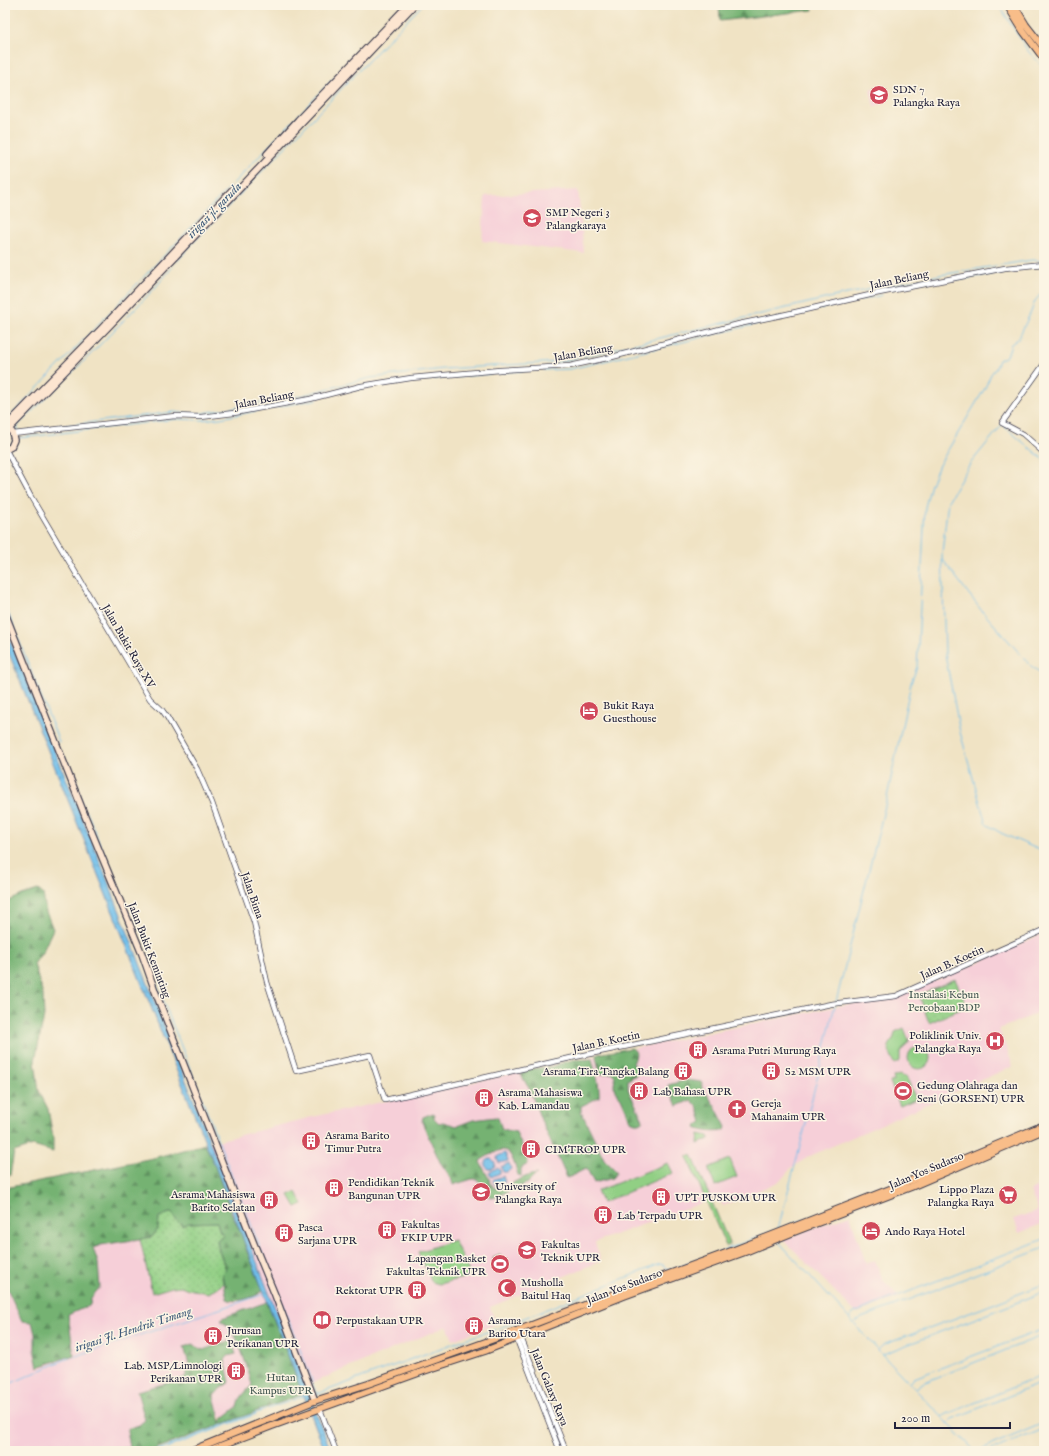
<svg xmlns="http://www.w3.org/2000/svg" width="1049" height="1456" font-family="'IM FELL English',serif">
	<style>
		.built { fill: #f6cfd8 }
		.grass { fill: url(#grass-dots); stroke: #5a7860 }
		.forest { fill: url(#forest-firs); stroke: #4b6a56 }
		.park { fill: #91cf84; stroke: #5a7860 }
		.water { fill: url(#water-ripples); stroke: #497093 }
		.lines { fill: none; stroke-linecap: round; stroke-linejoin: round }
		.stream { stroke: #70bfeb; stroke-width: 1 }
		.tertiary-casing { stroke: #413f50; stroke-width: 6 }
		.secondary-casing { stroke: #413f50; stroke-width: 8 }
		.primary-casing { stroke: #413f50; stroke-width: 8 }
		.trunk-casing { stroke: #413f50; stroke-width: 8 }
		.tertiary { stroke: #fff; stroke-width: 4.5 }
		.secondary { stroke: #fce5d0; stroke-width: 5.5 }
		.primary { stroke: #f8bd89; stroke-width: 6 }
		.trunk { stroke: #f8bd89; stroke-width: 6 }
		.labels { text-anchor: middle; stroke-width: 3; stroke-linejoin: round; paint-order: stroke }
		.poi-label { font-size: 11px; fill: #22223b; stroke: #fcf5e5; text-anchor: start }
		.street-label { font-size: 11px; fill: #22223b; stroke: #fcf5e5 }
		.park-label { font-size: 11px; fill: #435651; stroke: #fcf5e5 }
		.water-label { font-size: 12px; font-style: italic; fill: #3d5979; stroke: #fcf5e5 }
	</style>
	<defs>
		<pattern id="grass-dots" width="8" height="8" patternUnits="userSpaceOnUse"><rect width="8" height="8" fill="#91cf84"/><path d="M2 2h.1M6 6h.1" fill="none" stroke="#7db173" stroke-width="1.8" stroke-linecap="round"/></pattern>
		<pattern id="forest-firs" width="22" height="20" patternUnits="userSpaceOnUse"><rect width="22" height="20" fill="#74b272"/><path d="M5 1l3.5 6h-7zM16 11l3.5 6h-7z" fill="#5f905f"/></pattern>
		<pattern id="water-ripples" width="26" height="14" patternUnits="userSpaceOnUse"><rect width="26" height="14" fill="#70bfeb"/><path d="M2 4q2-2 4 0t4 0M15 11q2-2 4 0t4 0" fill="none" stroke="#5c9bc0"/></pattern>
	</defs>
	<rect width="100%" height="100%" fill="#fcf5e5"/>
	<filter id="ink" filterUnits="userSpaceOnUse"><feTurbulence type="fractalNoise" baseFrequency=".025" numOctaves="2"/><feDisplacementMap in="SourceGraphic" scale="8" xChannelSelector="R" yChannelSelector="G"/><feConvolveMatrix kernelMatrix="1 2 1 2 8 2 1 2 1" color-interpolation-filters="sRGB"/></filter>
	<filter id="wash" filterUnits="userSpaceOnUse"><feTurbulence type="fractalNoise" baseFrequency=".012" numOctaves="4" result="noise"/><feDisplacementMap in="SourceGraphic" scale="16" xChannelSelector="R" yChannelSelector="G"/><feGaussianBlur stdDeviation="0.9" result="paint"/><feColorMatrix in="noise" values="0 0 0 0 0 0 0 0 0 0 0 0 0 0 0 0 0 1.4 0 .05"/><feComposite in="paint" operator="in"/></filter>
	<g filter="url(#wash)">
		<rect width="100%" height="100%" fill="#f0e3c4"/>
		<path class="built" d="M883,86l5,14 -14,7 -4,-18z
			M578,190l6,63 -102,-12 3,-45z
			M1044,933v78l-45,18 14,37 -203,90 -19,12 -11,13 -57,25 -5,-9 -123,45 6,19 -111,46 6,17 -43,16 -6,-14 -130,55 -184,70h-128v-173l216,-92 -16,-42 103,-26 207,-45 329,-68 46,-6 81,-33z
			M1044,1184v39l-25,10 -5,-14 24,-9 -8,-19z
			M850,1215l16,49 9,-4 8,20 16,17 -43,16 -73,-74z"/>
		<path class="grass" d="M955,979l12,27 -38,17 -10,-28z
			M173,1212l3,8 13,3 28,-1 3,10 4,2 -7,6 1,7 8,23 -4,4 1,10 -14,9 -21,-4 -7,-3 -9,1 -20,6 -12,-54 12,-2 6,-8 1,-12z"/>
		<path class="forest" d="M719,5h93l1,5 -93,11z
			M38,890l5,4 3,18 7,17 -10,22 -9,13 9,31 1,21 -9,45 4,30 9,18 5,28v15l-20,-6 -19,6 -4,23 -5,1v-273l17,-8z
			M631,1048c8,3 4,10 2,16l6,5 1,2 -1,2 -11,7v9l15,31c-3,4 -8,4 -12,1l-10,-23 -6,-7 -1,-6 1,-9 -3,-3 -10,1 -2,-1 -4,-16 2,-3z
			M592,1059c3,13 8,25 7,38 -2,1 -17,9 -18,9v5l23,48 13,13 -5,6 -18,5 -7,-14c-7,1 -12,7 -20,9l-26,-58 -11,-30 -9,-15v-3l8,-3 21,-2 22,-7z
			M686,1080l16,2 1,2 -1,4c10,12 17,25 24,39l-1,3c-6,3 -22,2 -29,-2l1,-3 5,-3 -5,-16 -6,-6 -14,6 -9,-21z
			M433,1113l2,1 -1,4 5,5 4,-1 14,4 16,-6 23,-3 2,1 4,11 14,3c3,11 12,21 12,32l-7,4v8l-3,-1c-9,-30 -12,-30 -37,-15l-1,2 14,26c15,0 28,-13 43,-14l-9,9 -35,15 -3,-1 -3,-7 -10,-11h-5l-19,6 -2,-7 -11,-16 -18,-40 1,-5z
			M205,1144l10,22 16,46 12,26 3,11 17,41 -1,2c-7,5 -28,12 -35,7l-5,-25 4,-4 -8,-23 -1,-7 7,-6 -4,-2 -3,-10 -28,1 -7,3 -6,-6 -4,-8 -13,5 -1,12 -6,8 -51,8 -8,3 5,15 2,24 -9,11 -1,7 -22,10 6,40 -36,12 -3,-13v-20l-3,-12 -10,-1 -15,-33h-2v-100l148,-30z
			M267,1302l36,92 -153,57h-47l6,-2 21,-1 -3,-19 12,-4 6,-5 -8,-29 45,-12 5,-4v-8l2,-3 -5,-17 8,-3 11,6 28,-10 5,14 -8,2 -3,4 5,22 -10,7 -6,7 7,27 2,-5 14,-11c2,-10 9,-15 15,-22 -5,-19 -11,-38 -20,-55 -3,-5 -9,-6 -11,-10l1,-2z"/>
		<path class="park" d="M904,1028l5,13 -9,12v8l-6,3 -6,-16 6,-11 1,-5z
			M908 1058a11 11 0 1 1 22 0a11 11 0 1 1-22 0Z
			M901,1074l2,3 3,-1 10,23 -16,7 -10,-24 4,-1 -1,-4z
			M699,1134l10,2v3l-11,5z
			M692,1155l38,90 -4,1 -39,-89z
			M730,1159l7,18 -22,9 -7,-18z
			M668,1163l5,10 -71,30 -5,-12z
			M296,1192l7,12 -7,3 -7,-12z
			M454,1240l17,36 -32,8 -7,-2 -14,-30z
			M500,1255l7,14 -8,4 -6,-15z"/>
		<path class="water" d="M5,628l100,246 226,577h-6l-110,-285 -209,-520 -1,-3z
			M505,1153l3,8 -9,2 -2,-4 1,-3z
			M485 1164a5 5 0 1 1 10 0a5 5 0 1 1-10 0Z
			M509,1163l2,6 -4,3h-4l-2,-5z
			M497,1168l3,2v3l-9,4 -2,-5z
			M503,1176l2,6 -9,3 -3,-4 1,-2z"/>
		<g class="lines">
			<path class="stream" d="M999,5l29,46 16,17
				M1039,267h5
				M958,280l68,-12
				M860,300l22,-5
				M805,312l36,-8
				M544,370l26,-1 30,-7 185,-45
				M403,382l128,-12
				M354,390l12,-3
				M5,422l330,-345
				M1002,425l-32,39 -22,37 -6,52 3,101 15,78 26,92 15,9 43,19
				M1005,427l39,33
				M38,429l136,-17 23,2 98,-17 75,-19 73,-9 116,-7 278,-66 103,-21 92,-15 12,1
				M19,431l-2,-4 1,-2 71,-69 65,-67 37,-44 231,-240
				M19,438l158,-19 24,1 19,-2 98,-19
				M943,560l38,50 50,56 13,9
				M5,605l54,137
				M87,812l27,68
				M155,981l23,57 133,340 3,10 5,6
				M836,1002l50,-200 25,-119 6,-16 8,-160 6,-23 8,-19 46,-77 6,-14 5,-6 3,-8 8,-4 4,-12 7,-5 13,-27 4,-11 9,-11
				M778,1229l26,-98 31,-126
				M778,1241l112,122 85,88
				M850,1318l4,-5 190,-74
				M855,1322l4,-3 185,-71
				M879,1349l4,-4 97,-36 64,-25
				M883,1354l161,-62
				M910,1383l4,-5 130,-49
				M5,1386l59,-26 201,-66
				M916,1389l4,-5 124,-49
				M315,1395l150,-56 34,-11 161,-64 3,1 5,5 6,-1 140,-53
				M943,1417l4,-3 97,-39
				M948,1423l4,-4 92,-37
				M156,1451l78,-30 70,-25
				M159,1451l97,-37
				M977,1451l67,-28
				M989,1451l55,-22"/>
		</g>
	</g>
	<g filter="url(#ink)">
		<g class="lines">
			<g class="tertiary-casing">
				<path id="tertiary" d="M1044,364l-42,59 21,11 21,19
					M13,434l162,-18 26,1 33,-4 76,-14 51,-13 50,-8 89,-8 70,-4 42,-9 127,-33 48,-10 87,-20 131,-26 39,-4
					M6,450l25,47 119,202 12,11 5,7 30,52 15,34 42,119 13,60 29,89 74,-16 15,45 190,-43 256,-53 65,-8 148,-66
					M518,1330l48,121
					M514,1332l46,119
					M320,1409l16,42"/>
			</g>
			<g class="secondary-casing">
				<path id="secondary" d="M267,154l31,-34 110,-115
					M5,427l97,-99 131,-139
					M9,429l103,-106 302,-318
					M5,450l6,-3 3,-7 -2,-8 -5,-4
					M5,613l80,203 57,138 13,37 99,253 21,51 40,106"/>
			</g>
			<g class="primary-casing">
				<path id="primary" d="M190,1451l124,-50 54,-17 140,-50 63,-24 163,-60 166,-65 144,-60
					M207,1451l65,-25 152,-55 61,-20 139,-55 121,-44 49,-20 117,-45 133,-57"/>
			</g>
			<g class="trunk-casing">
				<path id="trunk" d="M1007,5l16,26 21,28
					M1014,5l12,20 18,23"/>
			</g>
			<use href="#tertiary" class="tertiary"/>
			<use href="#secondary" class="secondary"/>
			<use href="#primary" class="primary"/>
			<use href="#trunk" class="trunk"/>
		</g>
	</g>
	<defs>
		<g id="school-disc" transform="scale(1)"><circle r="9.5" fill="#d1495b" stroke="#fcf5e5"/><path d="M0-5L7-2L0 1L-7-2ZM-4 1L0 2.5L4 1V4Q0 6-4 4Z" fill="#fff"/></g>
		<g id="hotel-disc" transform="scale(1)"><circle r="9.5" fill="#d1495b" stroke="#fcf5e5"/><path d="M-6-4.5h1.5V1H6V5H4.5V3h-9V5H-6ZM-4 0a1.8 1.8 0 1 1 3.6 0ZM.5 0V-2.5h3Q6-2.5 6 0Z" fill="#fff"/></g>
		<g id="hospital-disc" transform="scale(1)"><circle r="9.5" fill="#d1495b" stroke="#fcf5e5"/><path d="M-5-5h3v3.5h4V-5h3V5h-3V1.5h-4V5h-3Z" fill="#fff"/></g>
		<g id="building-disc" transform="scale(1)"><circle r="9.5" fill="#d1495b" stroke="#fcf5e5"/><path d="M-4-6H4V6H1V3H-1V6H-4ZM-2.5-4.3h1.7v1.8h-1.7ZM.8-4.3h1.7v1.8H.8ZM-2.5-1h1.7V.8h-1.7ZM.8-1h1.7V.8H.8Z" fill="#fff"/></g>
		<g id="stadium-disc" transform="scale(1)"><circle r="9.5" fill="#d1495b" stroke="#fcf5e5"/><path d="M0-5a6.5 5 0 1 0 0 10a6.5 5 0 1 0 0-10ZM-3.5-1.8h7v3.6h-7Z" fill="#fff"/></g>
		<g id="church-disc" transform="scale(1)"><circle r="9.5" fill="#d1495b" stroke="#fcf5e5"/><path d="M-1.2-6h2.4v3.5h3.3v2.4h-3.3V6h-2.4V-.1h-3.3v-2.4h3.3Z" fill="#fff"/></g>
		<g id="university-disc" transform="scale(1)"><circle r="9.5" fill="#d1495b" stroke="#fcf5e5"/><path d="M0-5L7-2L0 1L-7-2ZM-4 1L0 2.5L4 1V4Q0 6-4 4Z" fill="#fff"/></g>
		<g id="supermarket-disc" transform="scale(1)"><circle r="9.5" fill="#d1495b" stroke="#fcf5e5"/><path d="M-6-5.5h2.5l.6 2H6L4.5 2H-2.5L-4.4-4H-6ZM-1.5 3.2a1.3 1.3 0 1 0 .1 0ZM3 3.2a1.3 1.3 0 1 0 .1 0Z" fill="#fff"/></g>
		<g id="mosque-disc" transform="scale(1)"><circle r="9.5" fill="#d1495b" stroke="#fcf5e5"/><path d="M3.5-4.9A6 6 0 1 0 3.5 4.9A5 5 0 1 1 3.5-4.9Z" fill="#fff"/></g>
		<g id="library-disc" transform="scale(1)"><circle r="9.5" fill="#d1495b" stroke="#fcf5e5"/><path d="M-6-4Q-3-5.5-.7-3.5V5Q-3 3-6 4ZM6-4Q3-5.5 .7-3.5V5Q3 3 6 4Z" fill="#fff"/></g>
	</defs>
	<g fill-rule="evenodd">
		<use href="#school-disc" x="879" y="95"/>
		<use href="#school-disc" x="532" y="218"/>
		<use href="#hotel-disc" x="589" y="711"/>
		<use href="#hospital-disc" x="995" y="1041"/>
		<use href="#building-disc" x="698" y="1050"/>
		<use href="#building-disc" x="683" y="1071"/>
		<use href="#building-disc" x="771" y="1071"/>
		<use href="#building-disc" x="639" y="1091"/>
		<use href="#stadium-disc" x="903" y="1091"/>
		<use href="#building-disc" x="484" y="1098"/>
		<use href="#church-disc" x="737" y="1109"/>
		<use href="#building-disc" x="311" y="1141"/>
		<use href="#building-disc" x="531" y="1149"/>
		<use href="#building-disc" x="334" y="1188"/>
		<use href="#university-disc" x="481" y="1192"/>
		<use href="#supermarket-disc" x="1008" y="1195"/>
		<use href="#building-disc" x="661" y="1197"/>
		<use href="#building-disc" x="269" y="1200"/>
		<use href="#building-disc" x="603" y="1215"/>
		<use href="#building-disc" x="387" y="1230"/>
		<use href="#hotel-disc" x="871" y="1231"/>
		<use href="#building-disc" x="284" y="1233"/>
		<use href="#university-disc" x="527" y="1250"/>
		<use href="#stadium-disc" x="500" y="1264"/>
		<use href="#mosque-disc" x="507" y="1288"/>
		<use href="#building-disc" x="417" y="1290"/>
		<use href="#library-disc" x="322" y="1320"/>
		<use href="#building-disc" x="474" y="1326"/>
		<use href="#building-disc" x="213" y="1336"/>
		<use href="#building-disc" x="236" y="1371"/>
	</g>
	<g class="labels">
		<g class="poi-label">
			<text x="893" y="93">SDN 7<tspan x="893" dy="13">Palangka Raya</tspan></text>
			<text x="546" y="216">SMP Negeri 3<tspan x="546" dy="13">Palangkaraya</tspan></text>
			<text x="603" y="709">Bukit Raya<tspan x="603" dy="13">Guesthouse</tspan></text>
			<text x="981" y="1039" text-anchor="end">Poliklinik Univ.<tspan x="981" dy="13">Palangka Raya</tspan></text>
			<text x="712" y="1054">Asrama Putri Murung Raya</text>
			<text x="669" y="1075" text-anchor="end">Asrama Tira Tangka Balang</text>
			<text x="785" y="1075">S2 MSM UPR</text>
			<text x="917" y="1089">Gedung Olahraga dan<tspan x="917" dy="13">Seni (GORSENI) UPR</tspan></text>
			<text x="653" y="1095">Lab Bahasa UPR</text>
			<text x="498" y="1096">Asrama Mahasiswa<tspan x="498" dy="13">Kab. Lamandau</tspan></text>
			<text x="751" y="1107">Gereja<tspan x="751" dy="13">Mahanaim UPR</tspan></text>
			<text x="325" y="1139">Asrama Barito<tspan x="325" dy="13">Timur Putra</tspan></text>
			<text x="545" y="1153">CIMTROP UPR</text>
			<text x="348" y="1186">Pendidikan Teknik<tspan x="348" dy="13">Bangunan UPR</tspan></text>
			<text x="495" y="1190">University of<tspan x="495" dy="13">Palangka Raya</tspan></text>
			<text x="994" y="1193" text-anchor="end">Lippo Plaza<tspan x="994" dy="13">Palangka Raya</tspan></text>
			<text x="255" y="1198" text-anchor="end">Asrama Mahasiswa<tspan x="255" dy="13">Barito Selatan</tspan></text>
			<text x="675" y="1201">UPT PUSKOM UPR</text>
			<text x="617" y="1219">Lab Terpadu UPR</text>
			<text x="401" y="1228">Fakultas<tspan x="401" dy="13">FKIP UPR</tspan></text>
			<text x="298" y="1231">Pasca<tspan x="298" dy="13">Sarjana UPR</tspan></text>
			<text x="885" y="1235">Ando Raya Hotel</text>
			<text x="541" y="1248">Fakultas<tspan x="541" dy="13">Teknik UPR</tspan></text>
			<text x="486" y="1262" text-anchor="end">Lapangan Basket<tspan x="486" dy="13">Fakultas Teknik UPR</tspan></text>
			<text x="521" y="1286">Musholla<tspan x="521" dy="13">Baitul Haq</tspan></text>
			<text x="403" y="1294" text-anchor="end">Rektorat UPR</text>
			<text x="336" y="1324">Perpustakaan UPR</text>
			<text x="488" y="1324">Asrama<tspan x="488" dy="13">Barito Utara</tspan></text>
			<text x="227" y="1334">Jurusan<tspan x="227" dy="13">Perikanan UPR</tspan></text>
			<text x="222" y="1369" text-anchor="end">Lab. MSP/Limnologi<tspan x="222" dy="13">Perikanan UPR</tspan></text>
		</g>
		<g class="street-label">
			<text transform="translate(899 279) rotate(-12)" y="4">Jalan Beliang</text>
			<text transform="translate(583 352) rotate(-10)" y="4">Jalan Beliang</text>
			<text transform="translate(264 399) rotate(-11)" y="4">Jalan Beliang</text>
			<text transform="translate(129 646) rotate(60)" y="4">Jalan Bukit Raya XV</text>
			<text transform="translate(253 895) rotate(71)" y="4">Jalan Bima</text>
			<text transform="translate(150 950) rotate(69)" y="4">Jalan Bukit Keminting</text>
			<text transform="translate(952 962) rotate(-24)" y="4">Jalan B. Koetin</text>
			<text transform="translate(606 1041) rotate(-12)" y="4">Jalan B. Koetin</text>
			<text transform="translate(926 1170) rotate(-23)" y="4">Jalan Yos Sudarso</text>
			<text transform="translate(624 1286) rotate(-21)" y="4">Jalan Yos Sudarso</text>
			<text transform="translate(550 1387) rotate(68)" y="4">Jalan Galaxy Raya</text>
		</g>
		<g class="park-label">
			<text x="944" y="998">Instalasi Kebun<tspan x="944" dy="13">Percobaan BDP</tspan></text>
			<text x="281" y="1381">Hutan<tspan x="281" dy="13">Kampus UPR</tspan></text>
		</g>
		<g class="water-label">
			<text transform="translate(214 210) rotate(-46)" y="4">irigasi jl. garuda</text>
			<text transform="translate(133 1329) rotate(-18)" y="4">irigasi Jl. Hendrik Timang</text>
		</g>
	</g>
	<rect width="1049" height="1456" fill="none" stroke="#fcf5e5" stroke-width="20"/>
	<path d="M895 1422v6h115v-6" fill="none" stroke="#22223b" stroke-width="2"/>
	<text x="901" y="1422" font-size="12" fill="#22223b" stroke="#fcf5e5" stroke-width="3" paint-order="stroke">200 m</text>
</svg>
